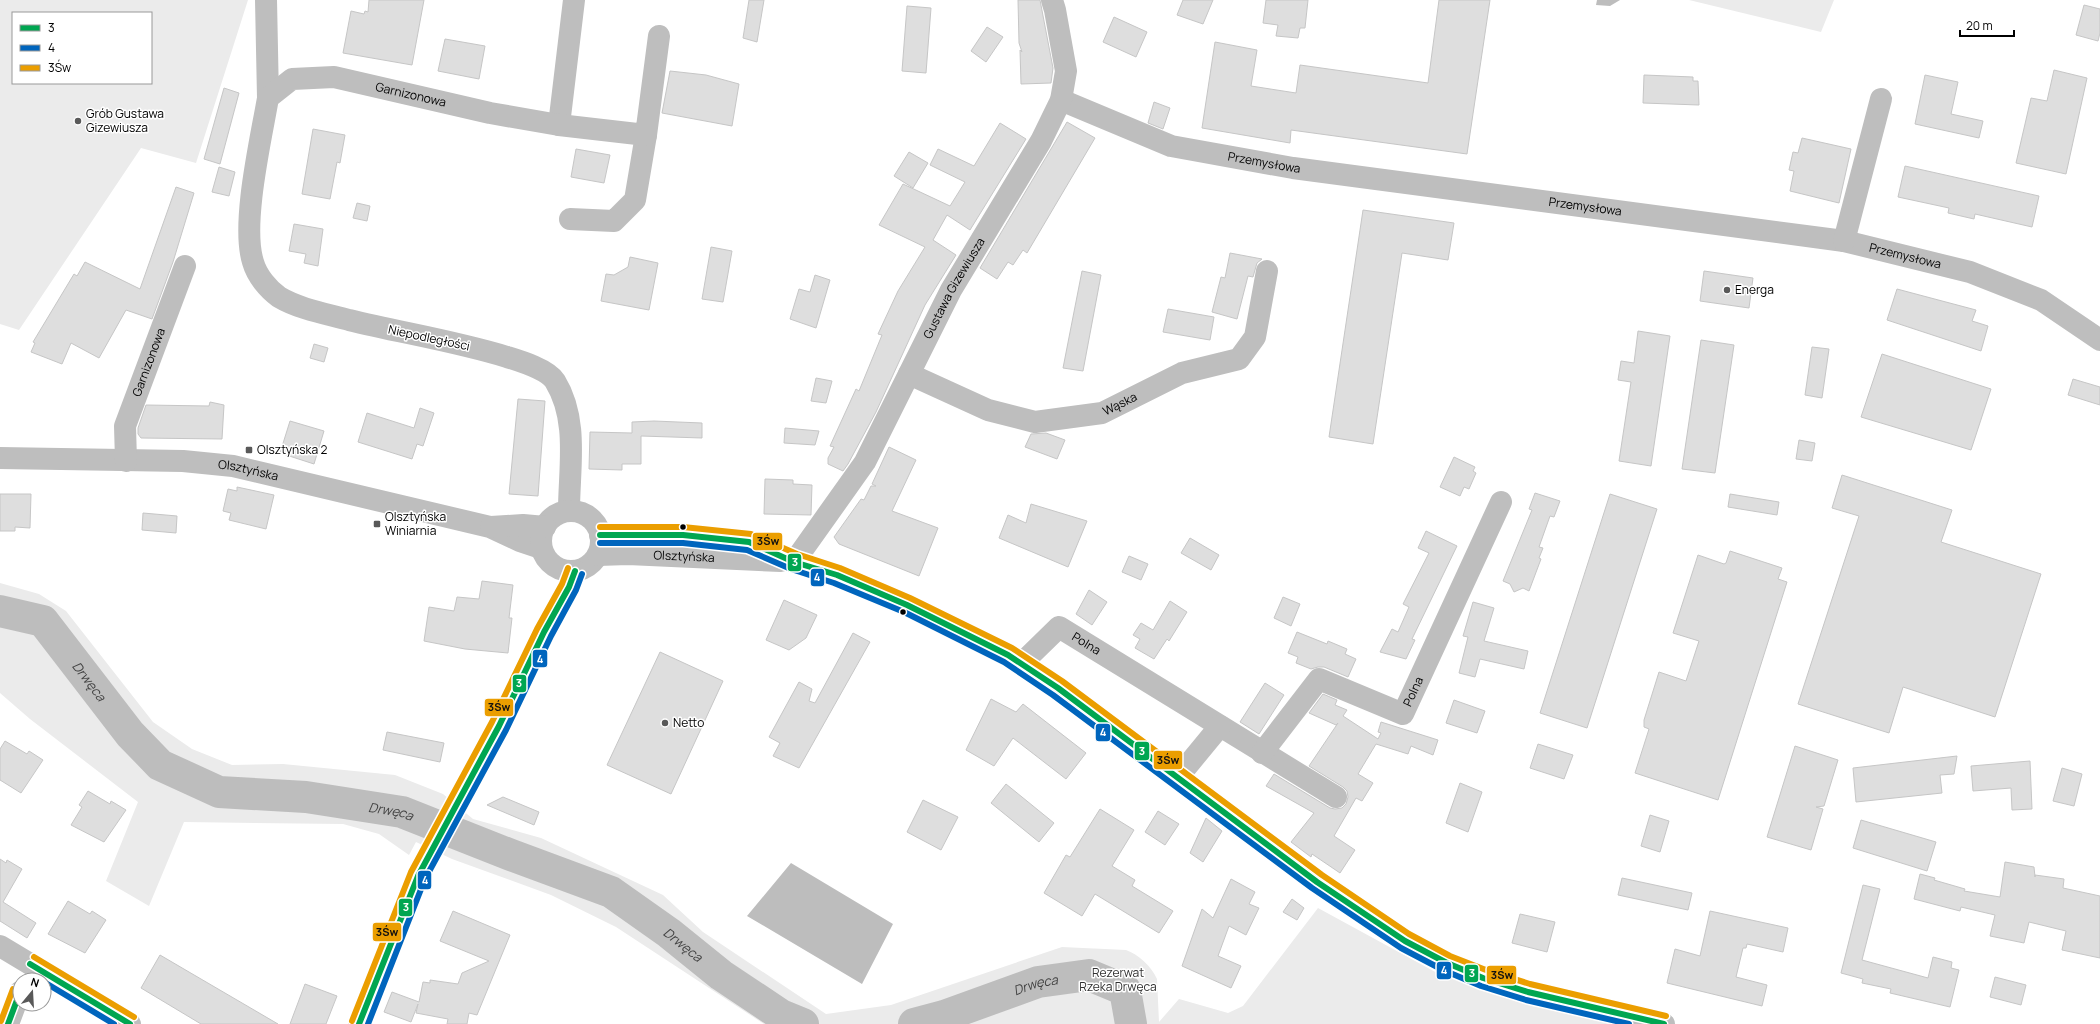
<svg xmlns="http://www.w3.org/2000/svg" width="2100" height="1024" font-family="Manrope,sans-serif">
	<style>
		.green { fill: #ebebeb; fill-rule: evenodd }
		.water { fill: #bdbdbd }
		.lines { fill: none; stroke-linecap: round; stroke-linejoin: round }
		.river { stroke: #bdbdbd; stroke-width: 32 }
		.building { fill: #dedede; stroke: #c6c6c6 }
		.minor { stroke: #bebebe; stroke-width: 22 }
		.bus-1-casing { stroke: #fff; stroke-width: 9 }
		.bus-2-casing { stroke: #fff; stroke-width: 9 }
		.bus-3-casing { stroke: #fff; stroke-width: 9 }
		.bus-1 { stroke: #00a651; stroke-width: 6 }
		.bus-2 { stroke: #0065bd; stroke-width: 6 }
		.bus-3 { stroke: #eb9e00; stroke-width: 6 }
		.poi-dot { fill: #595959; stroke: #fff; stroke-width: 1.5 }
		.bus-dot { fill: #000; stroke: #fff; stroke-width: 1.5 }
		.labels { text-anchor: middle; stroke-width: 3; stroke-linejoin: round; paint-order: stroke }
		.street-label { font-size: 12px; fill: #000; stroke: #fff }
		.poi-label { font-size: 12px; fill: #000; stroke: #fff; text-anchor: start }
		.park-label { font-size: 12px; fill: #313131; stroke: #fff }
		.water-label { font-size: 13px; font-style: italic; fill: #424242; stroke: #fff }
		.line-badge { stroke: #fff; stroke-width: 1.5 }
		.badge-label { font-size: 11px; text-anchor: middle; font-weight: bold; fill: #fff }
		.pale-badge-label { font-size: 11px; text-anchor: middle; font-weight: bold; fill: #111 }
	</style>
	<rect width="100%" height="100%" fill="#fff"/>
	<path class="green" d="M0,0h248l-52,163 -55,-15 -122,182 -19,-6zM13,13h138v70h-138z
		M1689,0h145l-13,32z
		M0,583l39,11 27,17 87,111 39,27 40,16 51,-1 112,11 48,19 30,25 68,19 122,57 40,37 123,82 65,-9 171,-58 64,3c12,4 26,17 31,29l2,43 20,-23 49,14 15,-7 75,-98 121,66 88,28 83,22h-846l-148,-97 -65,-32 -99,-36 -36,-17 -7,13 -30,-21 -36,-10 -159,-2 -35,84 -43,-25 32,-79 -108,-83 -30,-26z"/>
	<path class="water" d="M1597,0h23l-10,6 -14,-1z
		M791,863l102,61 -31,60 -115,-68z"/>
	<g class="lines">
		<g class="river">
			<path id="s1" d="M0,611l43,10 87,113 30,31 59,27 87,5 96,15 109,43 100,37 58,41 52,42 60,40 22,9"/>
			<path id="s2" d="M914,1024l30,-8 94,-34 51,-7 36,15 6,34"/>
		</g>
	</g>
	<path class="building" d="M369,0h55l-12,65 -69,-12 8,-42 13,3 1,-3 3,1z
		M749,0h15l-7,42 -14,-4z
		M1018,0h22l13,68 -2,15 -30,1 -1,-34 2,2 -3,-9z
		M1183,0h30l-10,24 -26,-9z
		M1266,0h42l-3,28h-5l-2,10 -22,-2 2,-11 -15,-2z
		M1439,0h51l-23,154 -176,-24 -1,13 -88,-15 13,-86 42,8 -6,36 45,7 4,-28 128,18z
		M2084,5l16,4v24l-2,8 -22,-6z
		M907,6l24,2 -5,65 -24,-2z
		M1114,17l33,15 -11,25 -33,-15z
		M987,27l16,10 -17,25 -15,-11z
		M445,39l40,7 -6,33 -41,-8z
		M2054,70l33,8 -21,96 -50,-11 15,-65 16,3z
		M670,71l36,4 33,9 -7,42 -70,-13z
		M1644,75l49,2v4h5l1,24 -56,-2z
		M1925,75l33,7 -7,32 32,7 -4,17 -64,-14z
		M224,88l15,5 -19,71 -16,-5z
		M1154,102l16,6 -7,21 -15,-6z
		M1067,122l28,16 -68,115 -4,-3 -10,15 -5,-3 -11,17 -17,-11z
		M1000,123l26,16 -56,91 -23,-15 -14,25 23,15 -31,50 -49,107 -28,52 -5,7 -15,-7v-6l6,-11 -4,-1 26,-57 3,2 23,-56 -4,-1 20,-43 27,-44 -46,-22 24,-41 47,22 15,-24 -35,-17 8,-16 36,17z
		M313,129l32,6 -5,28 -3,-1 -7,37 -28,-5z
		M1802,138l49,11 -12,54 -49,-12 4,-20 -5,-1 4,-18 5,1z
		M576,149l34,6 -6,28 -33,-6z
		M909,152l19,11 -15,25 -19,-12z
		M1905,166l134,30 -7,31 -57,-13 -1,5 -26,-6 1,-5 -51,-11z
		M219,167l16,5 -6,24 -17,-4z
		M176,187l18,6 -21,69 -21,57 -26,-9 -27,48 -28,-15 -9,21 -31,-12 4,-9 -2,-1 41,-68 3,2 8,-14 55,27z
		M357,203l13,3 -3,15 -14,-3z
		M1363,210l91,13 -6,37 -46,-7 -29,191 -44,-7z
		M294,224l29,5 -5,37 -14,-3 2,-9 -17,-3z
		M711,247l21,4 -9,51 -21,-3z
		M1230,253l32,6 -5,4 -4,14 -5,-1 -11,43 -25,-7 9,-35 4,1z
		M630,257l28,6 -9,47 -48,-9 5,-27 8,1 14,-8z
		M1082,271l19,4 -18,96 -20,-3z
		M1704,271l49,7 -4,30 -49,-7z
		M815,275l15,5 -14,48 -26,-9 9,-30 11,3z
		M1897,289l79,21 -4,11 16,5 -7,25 -94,-31z
		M1168,309l46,8 -4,23 -47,-8z
		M1638,331l32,5 -19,130 -32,-5 12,-79 -13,-2 3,-19 13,2z
		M1701,340l33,5 -19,128 -33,-4z
		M314,344l14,4 -4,14 -14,-4z
		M1812,347l17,2 -7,49 -17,-3z
		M1882,354l109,35 -20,61 -110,-33z
		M816,378l16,3 -6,22 -15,-2z
		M2073,379l27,8v18l-32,-10z
		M518,399l27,2 -7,95 -29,-2z
		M210,402l14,3 -2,34 -81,-1 -3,-4v-6l8,-23 63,1z
		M420,408l14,5 -11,33 -6,-2 -5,15 -54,-17 9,-29 47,15z
		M290,421l34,10 -10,33 -34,-11z
		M654,421l48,2v15l-61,-2v28h-19v6l-33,-1 1,-37 42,1v-11z
		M785,428l34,3 -4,14 -31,-2z
		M1046,433l19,7 -8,19 -32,-12 6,-13z
		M1799,440l16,3 -3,18 -16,-2z
		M889,447l27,13 -24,51 46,17 -19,48 -80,-32 -5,-7 27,-38 3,1 7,-14h5l-4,-2z
		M1454,457l21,10 -2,4 3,2 -7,16 -5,-2 -4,9 -20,-9z
		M1842,475l110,35 -11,32 100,32 -46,143 -92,-30 -14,46 -91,-29 61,-188 -27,-8z
		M765,479l28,1v4l19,1 -1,30 -47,-1z
		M237,487l37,8 -8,34 -37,-9 2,-7 -8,-2 5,-22 9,2z
		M1535,493l25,8 -6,16 -4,-1 -11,31 4,1 -4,10 2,1 -12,32 -6,-3 -9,4 -4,-8 -7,-3 29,-71 -3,-1z
		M0,494h31l-1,34 -15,-1v4h-15z
		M1610,494l47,15 -70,219 -47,-15z
		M1730,494l49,8 -2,13 -49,-8z
		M1031,504l56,17 -19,46 -69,-29 9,-23 18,8z
		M143,513l34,3 -1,17 -34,-3z
		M1426,531l31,15 -45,93 3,1 -9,19 -26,-7 12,-23 6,3 11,-25 -6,-3 26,-51 -11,-5z
		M1190,538l29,17 -8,15 -30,-17z
		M1730,551l52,17 -4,11 9,3 -69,218 -83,-27 14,-44 -5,-2v-7l15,-48 27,9 13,-40 -26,-8 25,-78 26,9 2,-1z
		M1129,556l19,8 -7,16 -19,-8z
		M482,581l31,4 -4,33h3l-4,35 -43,-4 -41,-8 5,-34 25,4 3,-14 22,2z
		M1089,590l18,12 -15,23 -16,-11z
		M1283,597l17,7 -9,22 -17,-8z
		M784,600l33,15 -11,23 -17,12 -23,-10z
		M1170,601l17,11 -18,29 -2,-2 -13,20 -19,-11 5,-9 -7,-4 8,-12 12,7z
		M1473,602l21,6 -10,33 44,10 -4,18 -44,-10 -5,18 -16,-4 9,-36 -5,-1z
		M1297,632l30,12 1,-3 19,8 -2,5 11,5 -8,18 -24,-10h-6l-7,2 -15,-6 2,-6 -10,-4z
		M853,633l17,9 -71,126 -26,-12 7,-13 -11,-6 30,-55 13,7 -3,12 6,2z
		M660,652l63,29 -52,113 -64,-29z
		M1265,683l19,12 -25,39 -19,-12z
		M1323,694l14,6 -2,5 12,5 -4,6 35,23 3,-6 -3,-1 3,-10 57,18 -5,15 -22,-9 -3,8 -32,-10 -18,30 15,9 -11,18 -6,-3 -22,38 21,14 -15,23 -28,-19 -1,3 -20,-15 23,-29 -48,-27 8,-12 56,34 5,1 7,-1 4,-4 2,-7 -1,-6 -4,-4 -34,-21 29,-43 -2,2 -27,-12z
		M991,699l25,13 7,-8 63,49 -20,26 -53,-41 -19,28 -28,-16z
		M1454,700l31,11 -8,22 -31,-10z
		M387,732l57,11 -4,19 -57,-12z
		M5,741l22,13 2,-3 14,9 -22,33 -21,-13v-31z
		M1538,744l35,11 -9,24 -34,-11z
		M1795,746l43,14 -14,46 -8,1 7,2 -12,41 -44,-13z
		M1957,756l-3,18 -14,1 2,18 -86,9 -3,-34z
		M2030,761l2,48 -20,1 -1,-22 -38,3 -2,-25z
		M2062,768l20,6 -8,32 -21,-5z
		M1460,783l22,9 -14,40 -22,-9z
		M1006,784l48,39 -15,19 -48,-39z
		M88,791l22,13 1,-3 15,9 -22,32 -33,-17 11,-18 -3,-2z
		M503,797l36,15 -5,13 -47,-20z
		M923,800l35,17 -17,33 -34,-18z
		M1100,809l34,21 -22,36 23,14 -3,6 41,25 -14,22 -64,-39 -13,22 -38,-23 22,-38 4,2z
		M1158,811l21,13 -14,21 -20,-13z
		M1650,815l19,6 -9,31 -19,-6z
		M1206,818l16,13 -19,31 -13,-9z
		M1861,820l75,22 -9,29 -74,-23z
		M0,859l6,4 1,-3 15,9 -19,33 33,21 -9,15 -27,-17z
		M2005,862l29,5 1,10v-2l29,4 -1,9 37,8v62l-38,-8 4,-19 -37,-9 -5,21 -34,-7 5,-21 -34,-8 -1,4 -46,-12 6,-25 15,4 -1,2 31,9 -1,2 36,6z
		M1622,878l70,15 -4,17 -70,-15z
		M1231,879l24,13 -6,12 10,4 -13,27 -17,-9 -11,30 23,10 -10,22 -49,-22 20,-57 11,9z
		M1863,885l17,4 -18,71 66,18 5,-21 19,5 -1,6 8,2 -9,37 -60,-14 1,-4 -29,-6 1,-4 -22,-6z
		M1292,899l12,9 -7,12 -14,-8z
		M68,901l22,13 2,-3 14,9 -21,33 -37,-19z
		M453,911l57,24 -33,80 -8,-2 -2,11h-20l1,-5 -32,-6 2,-9 -7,18 -27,-10 8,-20 27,10 4,-20 7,1v-3l28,4 4,-11 27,-12 -49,-20z
		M1710,911l78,17 -5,24 -36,-8 -1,4h-3l-7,29 31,8 -5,21 -95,-23 8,-34 25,7z
		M1520,914l35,8 -8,30 -35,-9z
		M160,955l29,17 89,52h-77l-60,-36z
		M1995,977l31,8 -5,20 -31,-8z
		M305,984l32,12 -11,28h-36z"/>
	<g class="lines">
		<g class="minor">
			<path d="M266,0l2,98"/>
			<path id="s3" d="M1061,100l110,46 122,22 551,73 126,31 71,28 59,40"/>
			<path d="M559,125l15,-125"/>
			<path d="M570,219l44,2 21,-21 11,-65"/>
			<path d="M1844,241l37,-142"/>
			<path id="s4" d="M909,374l79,36 47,12 67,-9 80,-40 57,-14 16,-22 12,-66"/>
			<path id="s5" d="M0,458l183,3 50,5 257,61 30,14 21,7"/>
			<path id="s6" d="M126,461l-1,-35 60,-160"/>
			<path id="s7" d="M569,511c0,-43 10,-91 -14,-130 -8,-12 -35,-20 -48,-24 -52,-16 -105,-24 -158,-37 -22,-6 -50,-11 -70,-23 -11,-8 -22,-21 -26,-35 -12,-38 8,-123 15,-164l24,-19 42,-2 156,36 69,12 87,10 13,-99"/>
			<circle cx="571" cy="541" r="30"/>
			<path d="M491,527l32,-2 22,2"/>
			<path d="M600,535h83l66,7 45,20 43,13 70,30 101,50 50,33 259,194 88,59 42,22 36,15 45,14 136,32"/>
			<path id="s8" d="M598,555l30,-1 153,7"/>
			<path id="s9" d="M794,562l71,-100 86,-172 90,-149 20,-41 5,-29 -11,-61 -3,-10"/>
			<path id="s10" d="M1021,664l38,-37 277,170"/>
			<path id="s11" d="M1262,753l57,-74 84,35 98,-212"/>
			<path d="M1178,777l42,-51"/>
			<path d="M0,946l130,78"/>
			<path d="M8,1024l12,-32"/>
			<path d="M359,1024l59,-148 81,-150 45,-94 25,-45 6,-16"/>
		</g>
		<g class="bus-1-casing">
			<path id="bus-1" d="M600,535h83l66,7 45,20 43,13 70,30 101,50 50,33 259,194 88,59 42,22 36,15 45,14 136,32
				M30,964l100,60
				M8,1024l12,-32
				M359,1024l59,-148 81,-150 45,-94 25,-45 6,-16"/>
		</g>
		<g class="bus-2-casing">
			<path id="bus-2" d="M600,543h83l64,7 44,19 43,14 70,29 100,50 49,33 259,193 89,60 42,22 38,16 45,14 103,24
				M44,982l70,42
				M368,1024l57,-145 81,-149 45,-94 25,-46 6,-16"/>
		</g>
		<g class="bus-3-casing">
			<path id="bus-3" d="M600,527h83l68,7 46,20 43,14 70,30 102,50 50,33 260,194 87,59 41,22 36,14 44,14 136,32
				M34,957l100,60
				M1,1021l12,-32
				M352,1021l59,-149 81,-150 45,-93 25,-45 6,-16"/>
		</g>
		<use href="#bus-1" class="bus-1"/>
		<use href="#bus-2" class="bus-2"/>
		<use href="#bus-3" class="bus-3"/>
	</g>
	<g class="poi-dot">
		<circle cx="78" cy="121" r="4"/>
		<circle cx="1727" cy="290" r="4"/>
		<rect x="245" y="446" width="8" height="8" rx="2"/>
		<rect x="373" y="520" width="8" height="8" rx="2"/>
		<circle cx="665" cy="723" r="4"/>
	</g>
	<g class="bus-dot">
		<circle cx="683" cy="527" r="3.5"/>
		<circle cx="903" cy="612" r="3.5"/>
	</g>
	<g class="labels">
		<g class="street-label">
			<text dy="4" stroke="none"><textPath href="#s7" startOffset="785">Garnizonowa</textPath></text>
			<text dy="4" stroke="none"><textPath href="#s3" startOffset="214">Przemysłowa</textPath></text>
			<text dy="4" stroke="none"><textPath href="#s3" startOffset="538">Przemysłowa</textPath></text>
			<text dy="4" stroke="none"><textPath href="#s3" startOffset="862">Przemysłowa</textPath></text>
			<text dy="4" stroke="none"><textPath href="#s9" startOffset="318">Gustawa Gizewiusza</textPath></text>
			<text transform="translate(429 338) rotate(12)" y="4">Niepodległości</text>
			<text dy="4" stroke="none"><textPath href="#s6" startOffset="103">Garnizonowa</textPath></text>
			<text dy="4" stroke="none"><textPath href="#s4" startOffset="223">Wąska</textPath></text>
			<text dy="4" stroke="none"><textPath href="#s5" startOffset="249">Olsztyńska</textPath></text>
			<text dy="4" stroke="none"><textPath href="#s8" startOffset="86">Olsztyńska</textPath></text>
			<text dy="4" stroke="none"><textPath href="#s10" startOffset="85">Polna</textPath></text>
			<text dy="4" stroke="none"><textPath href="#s11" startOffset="209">Polna</textPath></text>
		</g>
		<g class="poi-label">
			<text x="86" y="118">Grób Gustawa<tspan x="86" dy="14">Gizewiusza</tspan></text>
			<text x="1735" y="294">Energa</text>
			<text x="257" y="454">Olsztyńska 2</text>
			<text x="385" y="521">Olsztyńska<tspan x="385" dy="14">Winiarnia</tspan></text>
			<text x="673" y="727">Netto</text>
		</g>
		<g class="park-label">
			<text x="1118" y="977">Rezerwat<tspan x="1118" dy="14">Rzeka Drwęca</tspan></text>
		</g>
		<g class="water-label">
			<text dy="5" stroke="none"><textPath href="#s1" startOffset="120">Drwęca</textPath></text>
			<text dy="5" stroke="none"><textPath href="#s1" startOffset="468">Drwęca</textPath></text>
			<text dy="5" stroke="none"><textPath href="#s1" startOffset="792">Drwęca</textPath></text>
			<text dy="5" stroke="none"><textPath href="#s2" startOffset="128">Drwęca</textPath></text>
		</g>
	</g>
	<g class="line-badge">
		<rect x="752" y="532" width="31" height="19" rx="4" fill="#eb9e00"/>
		<rect x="787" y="553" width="15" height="19" rx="4" fill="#00a651"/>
		<rect x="810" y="568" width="15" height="19" rx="4" fill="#0065bd"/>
		<rect x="532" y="649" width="16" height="19" rx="4" fill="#0065bd"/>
		<rect x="512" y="674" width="15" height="19" rx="4" fill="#00a651"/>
		<rect x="484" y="698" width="30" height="19" rx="4" fill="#eb9e00"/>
		<rect x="1095" y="723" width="16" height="19" rx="4" fill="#0065bd"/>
		<rect x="1134" y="741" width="16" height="20" rx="4" fill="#00a651"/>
		<rect x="1153" y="750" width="30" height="20" rx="4" fill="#eb9e00"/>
		<rect x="417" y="870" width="15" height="20" rx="4" fill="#0065bd"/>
		<rect x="398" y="898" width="15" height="19" rx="4" fill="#00a651"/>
		<rect x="372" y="922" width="30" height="20" rx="4" fill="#eb9e00"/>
		<rect x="1436" y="961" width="16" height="19" rx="4" fill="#0065bd"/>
		<rect x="1464" y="964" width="15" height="19" rx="4" fill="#00a651"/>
		<rect x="1486" y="965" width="31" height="20" rx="4" fill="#eb9e00"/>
	</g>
	<g class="badge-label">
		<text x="795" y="566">3</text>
		<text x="817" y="581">4</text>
		<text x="540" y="663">4</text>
		<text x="519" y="687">3</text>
		<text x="1103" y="736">4</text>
		<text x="1142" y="755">3</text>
		<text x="425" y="884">4</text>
		<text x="406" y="911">3</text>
		<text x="1444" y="974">4</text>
		<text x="1472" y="977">3</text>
	</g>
	<g class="pale-badge-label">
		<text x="768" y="545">3Św</text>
		<text x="499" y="711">3Św</text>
		<text x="1168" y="764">3Św</text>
		<text x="387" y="936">3Św</text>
		<text x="1502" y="979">3Św</text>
	</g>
	<rect x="12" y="12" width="140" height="72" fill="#ffffff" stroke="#999999"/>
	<rect x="20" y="25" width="20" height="6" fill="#00a651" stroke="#999999"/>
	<text x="48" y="32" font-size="12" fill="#000000">3</text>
	<rect x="20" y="45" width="20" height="6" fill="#0065bd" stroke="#999999"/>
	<text x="48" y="52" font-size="12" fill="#000000">4</text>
	<rect x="20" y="65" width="20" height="6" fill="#eb9e00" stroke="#999999"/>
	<text x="48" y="72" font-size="12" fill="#000000">3Św</text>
	<g transform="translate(32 992) rotate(18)"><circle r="19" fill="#ffffff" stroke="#999999"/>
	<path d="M0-3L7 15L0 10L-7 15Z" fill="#595959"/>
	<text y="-6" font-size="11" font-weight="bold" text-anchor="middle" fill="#000000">N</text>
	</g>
	<path d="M1960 30v6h54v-6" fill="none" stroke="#000000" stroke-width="2"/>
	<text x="1966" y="30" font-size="12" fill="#000000" stroke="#ffffff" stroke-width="3" paint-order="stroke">20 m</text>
</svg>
